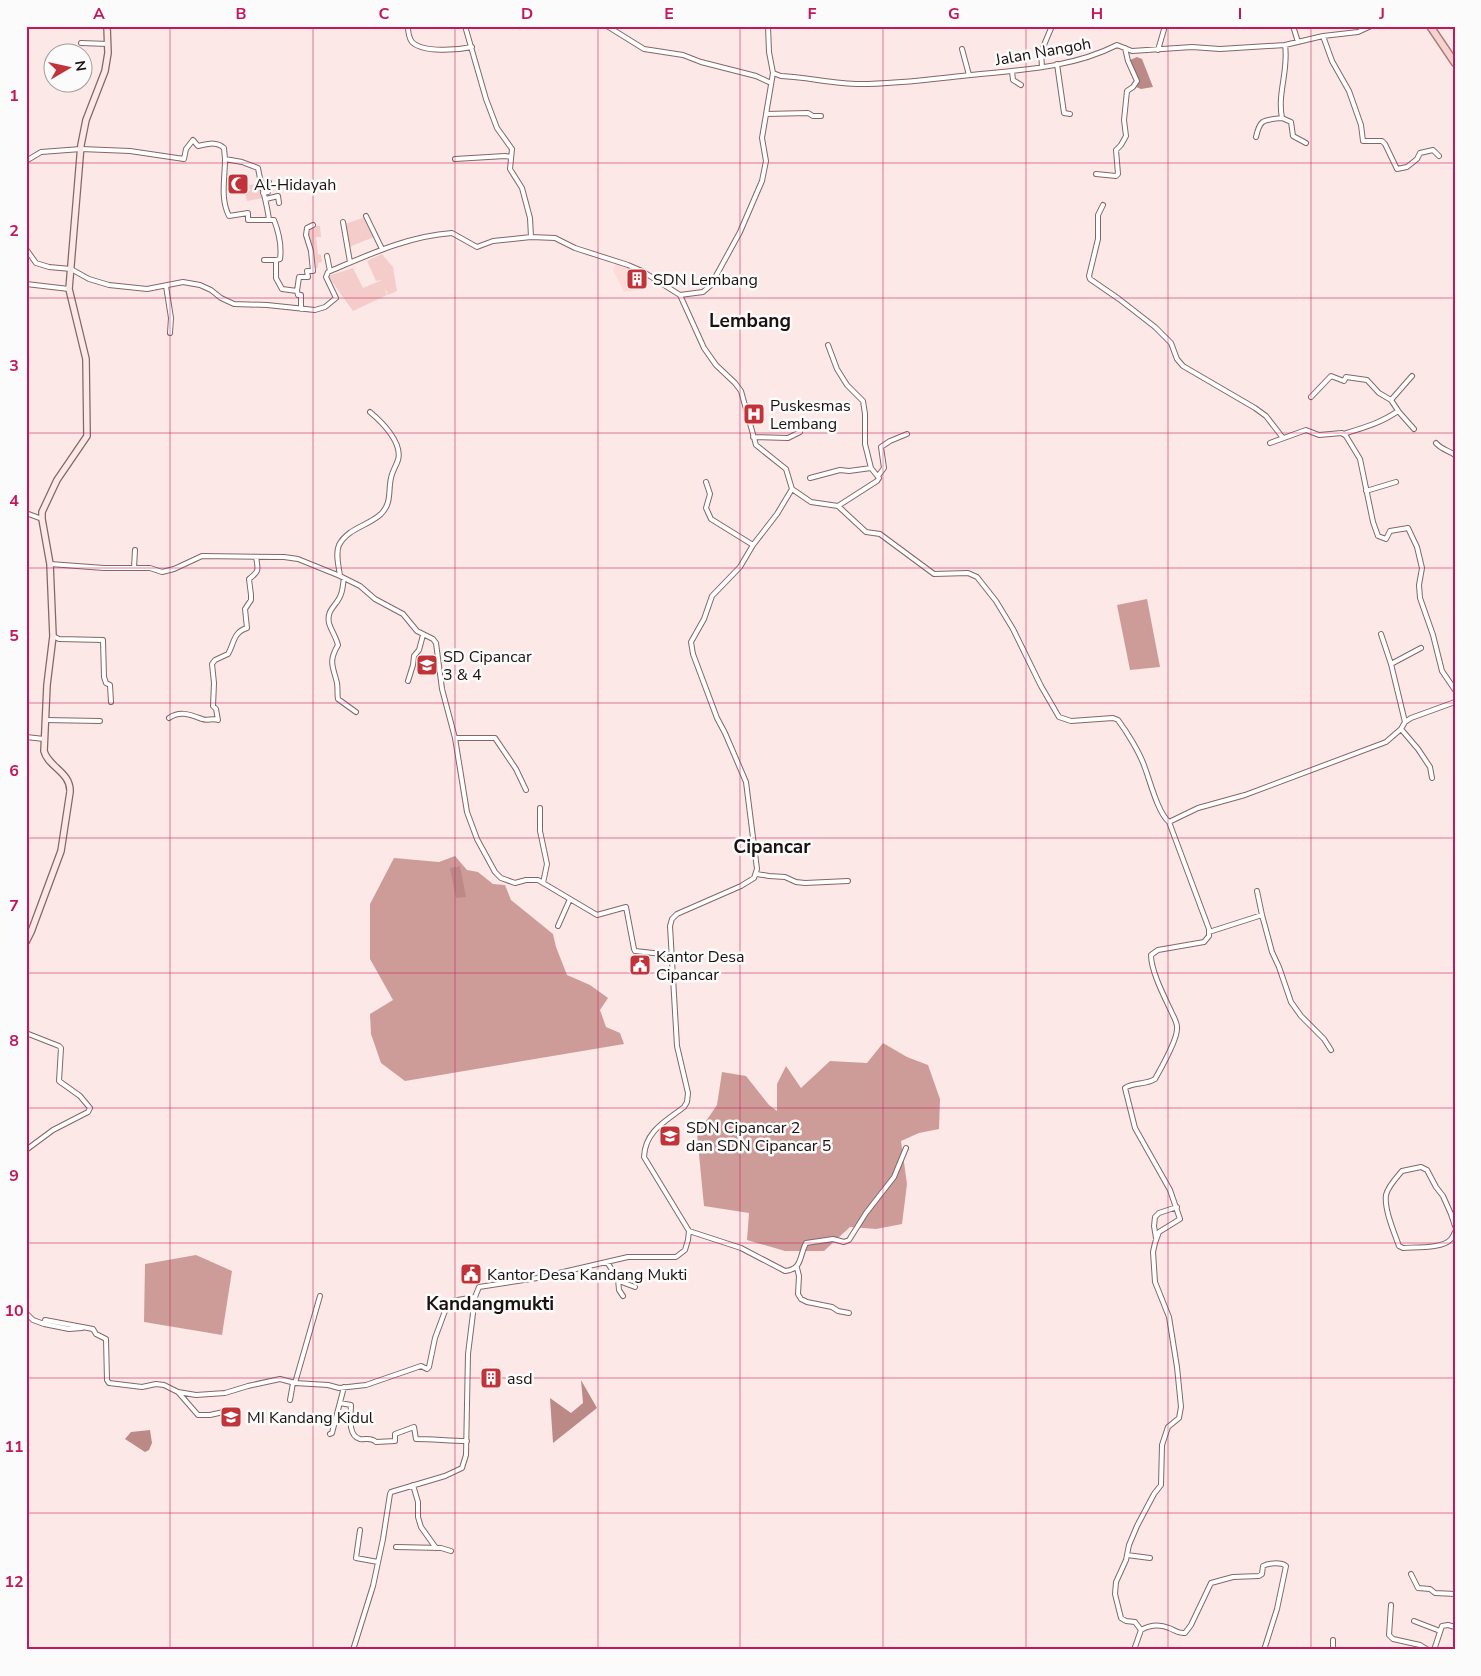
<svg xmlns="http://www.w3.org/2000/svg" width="1481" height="1676" font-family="'Nunito Sans',sans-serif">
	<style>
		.built { fill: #fcdbd9 }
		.green { fill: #f4cdca }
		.forest { fill: #ce9c98 }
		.water { fill: #bb8a87 }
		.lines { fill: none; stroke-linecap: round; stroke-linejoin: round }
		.street-casing { stroke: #836765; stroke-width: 6 }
		.secondary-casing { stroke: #836765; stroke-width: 8 }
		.primary-casing { stroke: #a77a77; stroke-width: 9 }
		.street { stroke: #fff; stroke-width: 4 }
		.secondary { stroke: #fbe8e7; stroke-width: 5.5 }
		.primary { stroke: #f7d1ce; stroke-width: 6 }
		.grid { fill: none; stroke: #c2185b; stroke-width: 1; stroke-opacity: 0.55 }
		.labels { text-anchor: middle; stroke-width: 5; stroke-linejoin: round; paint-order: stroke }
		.street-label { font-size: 16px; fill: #1b1110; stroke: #fbfbfb }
		.poi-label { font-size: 16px; fill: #1b1110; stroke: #fbfbfb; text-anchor: start }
		.quarter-label { font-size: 19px; font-weight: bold; fill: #1b1110; stroke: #fbfbfb }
		.neatline { fill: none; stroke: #c2185b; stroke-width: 2 }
		.grid-label { font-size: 16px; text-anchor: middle; font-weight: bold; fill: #c2185b }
	</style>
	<rect width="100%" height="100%" fill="#fce9e7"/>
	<path class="built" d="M617,262l25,10 2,17 -20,3 -11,-22z"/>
	<path class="green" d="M259,184l4,14 -16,3 -2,-9 5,-1 -1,-6z
		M365,217l9,20 -25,10 -4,-23z
		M315,226h5l1,11h-5l2,17 3,1 1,7 -4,1v5h-4l-7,-33 1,-6z
		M382,254l11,13 4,24 -9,4 -4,-9 3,9 -34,16 -25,-35 25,-8 10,20 19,-8 -6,1 -9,-20z"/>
	<path class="forest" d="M1147,599l13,68 -30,3 -13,-65z
		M455,856l12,14 11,2 15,12 12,1 6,15 42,34 3,13 11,28 23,10 18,13 -8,12 6,17 14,6 4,11 -219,37 -24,-18 -10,-29 -1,-20 23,-14 -23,-41v-55l24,-46 45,4z
		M883,1043l24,14 21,8 12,34 -1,30 -20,4 -18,8 6,43 -5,40 -26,5 -26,-2 -26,24h-39l-38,-11 2,-27 -45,-7 -7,-72 20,-29 5,-33 24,4 23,29 8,6v-27l9,-18 15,22 29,-27 37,2z
		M196,1255l36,16 -10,64 -78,-13 1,-58z"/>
	<path class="water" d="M1137,57l5,2 11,28 -12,2 -5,-2 2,-7 -8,-20z
		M460,866l6,31 -10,1 -6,-30z
		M581,1380l16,28 -44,35 -3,-45 21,15 12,-10z
		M150,1430l2,13 -3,7 -4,2 -20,-13 6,-7z"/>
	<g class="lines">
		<g class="street-casing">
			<path id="street" d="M408,26c0,5 1,12 4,16 11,11 46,8 60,5
				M465,26l21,73 11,29 15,21 -2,20 12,19 8,30 1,19
				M607,26l37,23 39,6 18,7 55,14 15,7
				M1293,26l5,16
				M1323,36l9,25 17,30 12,34 2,16h19l3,3 12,25 10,-2 10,-8 3,-6 13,-3 6,6
				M81,43l27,1
				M1285,45c4,25 -8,48 -3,73l9,4 2,14 13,7
				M962,49l7,26
				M1158,50l7,-24
				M1057,64l7,49 6,1
				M1042,67l-1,-15 11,-26
				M1012,71l1,9 8,5
				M773,73l8,3c26,1 53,8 79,8 37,0 73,-5 110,-9 50,-5 102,-7 147,-30l15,6 60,-4 28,2 65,-4 38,-9 35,-4 13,-6
				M766,114l42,-1 5,3h8
				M1256,137c4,-18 7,-17 26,-19
				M225,159c0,20 -5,39 4,57l19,-3v7h21
				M455,159l50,-3 6,1
				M26,161l15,-9 40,-3 49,2 54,8 2,-10 7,-9 5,6c10,-2 19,-5 26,2l1,11 17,3 16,6c3,18 9,34 11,52h5c5,13 8,25 6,39l-4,1v18l6,11 15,2 1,4h3v14
				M1096,174l20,2 2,-2 -2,-24 5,-5 5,-9 -2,-16 3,-29 6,-4 4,-6 -9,-20 -3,-13
				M263,193l5,-1 -2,-9 3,-1
				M266,199l12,-3 1,7
				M1103,205l-5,10v24l-9,37 1,3 29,20 36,28 16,16 6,16 6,7 72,42 11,8 17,22
				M366,216l16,33
				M343,222l7,40
				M26,249l10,14 13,4 22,2 18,10 20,6 38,4 36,-7 17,3 11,5 10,8 13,6 33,1 48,5 10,-3 11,-9 -10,-21 2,-5c40,-17 80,-36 124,-39l25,14 16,-6 38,-4 24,1 20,10 53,17 14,6 38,24 24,53 12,17 19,18 6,8 15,54 30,24 6,20 -15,25 -24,31 -13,22 -28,29 -8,23 -13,23 2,12 24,64 8,15 21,49 11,87 -3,9 -13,8 -64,28 -5,5 -2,7 7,120 11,47 -1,9 -3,5c-18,14 -39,24 -40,50l45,74 -1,9 -3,10 -9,7h-48l-91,21 -58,9 -4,10 -7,57 -2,101 -4,13 -17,8 -54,16 -1,2 -7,45 -10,47 -20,64
				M327,256l3,15
				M264,260h12
				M26,284l43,5
				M166,286l5,32 -1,15
				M297,291l2,-14h9l-1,-6h6l-2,-20 -5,-16 1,-7 6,-3
				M680,295l23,-3 8,-7 29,-53 22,-51 4,-20 -4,-23 11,-65 -4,-21 -1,-26
				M828,345l9,24 10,16 16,16 2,13v30l6,24 8,10 -2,3 -39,25
				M1412,376l-21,24 8,12 15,17
				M1311,397l20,-21 13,5 2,-4 21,3 12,13 12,7
				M1343,434c20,-6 38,-11 55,-23
				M753,437l35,1 12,-6
				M1270,443l36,-13 13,5 23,-2 4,3 14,23 13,63 5,14 8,3 4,-8 18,-3 9,19 5,21 -3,17 1,13 13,37 9,36 13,19
				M1436,443c6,7 12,7 19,12
				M878,476l6,-8 -3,-21 9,-6 17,-7
				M810,478l30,-8 9,1 22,-3
				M706,482l4,12 -4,14 5,11 42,26
				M792,489l19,13 27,4 28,26 14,2 4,3 50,37 34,-1 9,4 19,24 17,28 28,57 18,31 12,4 42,-3 5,2c9,12 22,33 27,48 5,13 13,45 24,54l40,107v7l-5,6 -46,8 -7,5c0,16 13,41 20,56 2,5 7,12 6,18 0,12 -16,39 -22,50 -9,6 -22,3 -30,9l10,40 35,62 10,29 -21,13 -4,11 -2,9 2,30 14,35 8,50 4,40 -2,11 -11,9 -6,18 -1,40 -7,9 -17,32 -8,19 -3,15 -10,22 -1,12 6,24 5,3 9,1 6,8 -7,20
				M1366,491l30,-9
				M26,513l16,6
				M50,564l54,4h46l12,4 12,-3 28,-13 82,1 14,2 42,17 20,10 15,13 28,15 14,17 16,8 3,4 6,46 13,49 12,74 10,27 18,33 6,6 14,5 11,-3h12l59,35 29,-8 8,42 1,2 36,4
				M134,568l1,-18
				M340,576c-1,-9 -5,-22 -1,-31 9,-17 29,-19 42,-31 11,-11 7,-23 10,-36 1,-6 5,-12 7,-18 5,-17 -16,-38 -28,-48
				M344,578c-1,5 -1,11 -3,16 -3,11 -15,15 -12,29 2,7 7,14 9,22 -10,17 -5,21 -1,38 1,6 0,11 1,16l18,13
				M1381,634l10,30 14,58
				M53,636l6,3 44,1 1,37 2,6 4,2 1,17
				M1391,664l30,-16
				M408,681l5,-16 1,-9 5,-6 4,-15
				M169,718c11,-8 22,-3 33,1 5,2 11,-1 16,1l-2,-11 -3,-3 1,-23 -2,-19 3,-4 13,-6c6,-10 5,-22 19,-26l-2,-19 6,-9v-5l-2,-16c11,-8 9,-10 7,-22
				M45,720l55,1
				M1401,729l17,20 12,18 2,11
				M26,737l18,2
				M455,738h40l21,31 10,21
				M540,808v23l7,33 -4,19
				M1169,822l29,-14 47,-13 141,-53 15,-13 4,-7 6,-4 44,-16
				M757,874l12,2 16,1 11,5 9,1 43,-2
				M1257,891l5,24
				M558,926l12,-27
				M1209,932l53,-17 10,37 7,15 12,35 10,14 23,23 7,11
				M26,1033l33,13 2,2 -2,33 21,15 10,12 -2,4 -35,18 -27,20
				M1455,1226l-4,-12 -8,-18 -7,-9 -9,-17 -6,-3 -19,4c-5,6 -14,15 -16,24 -2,14 8,37 13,51l4,2c12,-1 40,1 48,-9 2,-2 3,-5 4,-7
				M689,1231l52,17 44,23c18,-2 14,-15 21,-28l27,-4 11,3 5,-2 17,-27 28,-36 12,-29
				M1156,1238l-2,-12 1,-9 4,-4 18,-6
				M607,1262l11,17 1,11 4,6
				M797,1268l2,8 -1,18 3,5 6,3 25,5 6,4 11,2
				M619,1281l16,6
				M26,1313l7,7 11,4 1,-4 48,9 3,5 10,5 1,41 2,3 33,4 14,-3 8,1 14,7 18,3 29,-2 23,-7 32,-7 15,4 33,2 11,3 27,-3 55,-19 6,3 2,-2 6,-29 13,-35 4,-2 23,-4
				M44,1324l25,5 13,-1
				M295,1383l25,-87
				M178,1392l20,23h12l18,-4
				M290,1400l3,-17
				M340,1403l11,2c0,9 -4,31 9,34 6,1 11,-2 16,3l19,-1v-7l19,-7 2,12c17,0 34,2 51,2
				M330,1434l2,-1 12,-46
				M413,1485l5,17v15l3,10 15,21
				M360,1530l-4,28 22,4
				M396,1547l45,1 10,3
				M1127,1555l23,3
				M1411,1574l7,14 12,1 5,4 20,1
				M1391,1605l-2,30 4,4 27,6 8,5
				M1414,1621l26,10
				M1141,1630c9,-5 18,-6 28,-2 6,2 9,6 16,5l6,-8 20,-42 22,-6 26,-1 3,-2 1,-8c5,-3 18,-4 23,0l-9,43 -13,41
				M1333,1650v-10
				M1434,1650l8,-24 6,-1 7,2"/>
		</g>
		<g class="secondary-casing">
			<path id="secondary" d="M26,942l5,-10 30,-81 9,-59c1,-20 -22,-25 -26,-41l3,-66 6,-49 -3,-72 -8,-45v-7l15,-32 30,-44 -1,-77 -17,-70 12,-144 5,-25 19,-49 3,-18 -1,-27"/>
		</g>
		<g class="primary-casing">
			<path id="primary" d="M1430,26l25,37"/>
		</g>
		<use href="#street" class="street"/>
		<use href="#secondary" class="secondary"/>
		<use href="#primary" class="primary"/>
	</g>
	<path class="grid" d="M170,26v1624M313,26v1624M455,26v1624M598,26v1624M740,26v1624M883,26v1624M1026,26v1624M1168,26v1624M1311,26v1624M26,163h1429M26,298h1429M26,433h1429M26,568h1429M26,703h1429M26,838h1429M26,973h1429M26,1108h1429M26,1243h1429M26,1378h1429M26,1513h1429"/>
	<defs>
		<g id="mosque-square" transform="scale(1.125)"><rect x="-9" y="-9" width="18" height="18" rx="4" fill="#c23239" stroke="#fbfbfb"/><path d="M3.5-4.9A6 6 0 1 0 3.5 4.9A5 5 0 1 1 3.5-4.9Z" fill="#fff"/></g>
		<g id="building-square" transform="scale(1.125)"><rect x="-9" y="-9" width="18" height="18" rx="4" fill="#c23239" stroke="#fbfbfb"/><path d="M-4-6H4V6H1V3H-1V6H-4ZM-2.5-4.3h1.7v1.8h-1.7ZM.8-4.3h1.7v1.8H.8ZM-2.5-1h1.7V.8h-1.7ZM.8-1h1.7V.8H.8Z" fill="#fff"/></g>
		<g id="hospital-square" transform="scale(1.125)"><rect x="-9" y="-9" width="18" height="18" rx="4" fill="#c23239" stroke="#fbfbfb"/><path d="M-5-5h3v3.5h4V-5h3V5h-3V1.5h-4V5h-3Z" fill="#fff"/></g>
		<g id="school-square" transform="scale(1.125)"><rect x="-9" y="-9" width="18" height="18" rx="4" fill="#c23239" stroke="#fbfbfb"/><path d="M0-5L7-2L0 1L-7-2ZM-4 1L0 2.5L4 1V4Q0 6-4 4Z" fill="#fff"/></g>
		<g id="civic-square" transform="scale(1.125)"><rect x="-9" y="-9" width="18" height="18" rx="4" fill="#c23239" stroke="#fbfbfb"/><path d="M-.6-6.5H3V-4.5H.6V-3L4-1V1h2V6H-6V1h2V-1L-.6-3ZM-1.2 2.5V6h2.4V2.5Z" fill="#fff"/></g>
	</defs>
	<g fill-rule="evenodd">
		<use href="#mosque-square" x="238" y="184"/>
		<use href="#building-square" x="637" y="279"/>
		<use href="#hospital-square" x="754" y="414"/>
		<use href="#school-square" x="427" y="665"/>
		<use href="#civic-square" x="640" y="965"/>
		<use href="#school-square" x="670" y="1136"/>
		<use href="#civic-square" x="471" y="1274"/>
		<use href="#building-square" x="491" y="1378"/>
		<use href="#school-square" x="231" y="1417"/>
	</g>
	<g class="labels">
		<g class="street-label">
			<text transform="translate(1043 51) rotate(-10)" y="6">Jalan Nangoh</text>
		</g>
		<g class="poi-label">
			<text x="254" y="190">Al-Hidayah</text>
			<text x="653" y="285">SDN Lembang</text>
			<text x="770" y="411">Puskesmas<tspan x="770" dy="18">Lembang</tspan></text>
			<text x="443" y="662">SD Cipancar<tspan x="443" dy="18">3 &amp; 4</tspan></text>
			<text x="656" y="962">Kantor Desa<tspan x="656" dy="18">Cipancar</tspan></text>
			<text x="686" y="1133">SDN Cipancar 2<tspan x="686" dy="18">dan SDN Cipancar 5</tspan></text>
			<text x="487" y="1280">Kantor Desa Kandang Mukti</text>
			<text x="507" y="1384">asd</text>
			<text x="247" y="1423">MI Kandang Kidul</text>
		</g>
		<g class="quarter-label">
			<text x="750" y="327">Lembang</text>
			<text x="772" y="853">Cipancar</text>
			<text x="490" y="1310">Kandangmukti</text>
		</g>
	</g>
	<rect width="1481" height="1676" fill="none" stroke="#fbfbfb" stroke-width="55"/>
	<g transform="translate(68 68) rotate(81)"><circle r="24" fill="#fbfbfb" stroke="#a19d9d"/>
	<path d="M0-4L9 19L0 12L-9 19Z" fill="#c23239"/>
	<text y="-8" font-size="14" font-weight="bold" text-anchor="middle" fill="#1b1110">N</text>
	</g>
	<rect x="28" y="28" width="1426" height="1620" class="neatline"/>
	<g class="grid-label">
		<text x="99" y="19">A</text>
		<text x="241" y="19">B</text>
		<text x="384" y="19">C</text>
		<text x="527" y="19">D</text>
		<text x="669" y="19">E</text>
		<text x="812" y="19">F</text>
		<text x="954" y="19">G</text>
		<text x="1097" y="19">H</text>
		<text x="1240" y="19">I</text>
		<text x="1382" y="19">J</text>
		<text x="14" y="101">1</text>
		<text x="14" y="236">2</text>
		<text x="14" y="371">3</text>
		<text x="14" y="506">4</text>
		<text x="14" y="641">5</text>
		<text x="14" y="776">6</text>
		<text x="14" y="911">7</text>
		<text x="14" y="1046">8</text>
		<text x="14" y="1181">9</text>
		<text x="14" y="1316">10</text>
		<text x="14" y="1452">11</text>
		<text x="14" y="1587">12</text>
	</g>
</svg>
